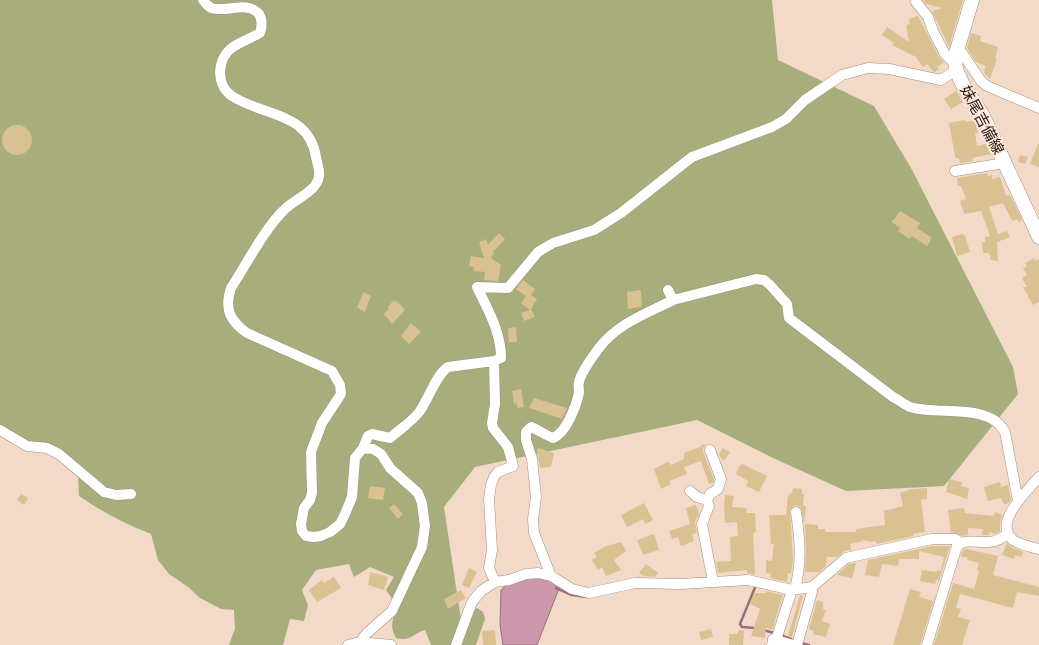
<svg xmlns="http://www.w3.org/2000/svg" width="1039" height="645" font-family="Spectral,'Noto Sans JP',serif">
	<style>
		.forest { fill: #a7ad7b }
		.water { fill: #cc97aa; stroke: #98707c }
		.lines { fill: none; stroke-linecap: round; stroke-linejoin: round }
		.stream { stroke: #98707c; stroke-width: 2.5 }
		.building { fill: #d9c191 }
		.minor-casing { stroke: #a68e7f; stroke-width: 11 }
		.major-casing { stroke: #a68e7f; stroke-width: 15 }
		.minor { stroke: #fff; stroke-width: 10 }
		.major { stroke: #fff; stroke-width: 14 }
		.labels { text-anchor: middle; stroke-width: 4; stroke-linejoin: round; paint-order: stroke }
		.street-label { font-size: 15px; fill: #1f1610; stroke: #fce7d9 }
	</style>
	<rect width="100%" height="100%" fill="#f3d9c8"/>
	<path class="forest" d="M0,0h772l6,60 96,46 37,62 102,199 5,27 -74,92 -98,5 -73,-33 -76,-38 -222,47 -31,40 17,113 -7,25h-23l-6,-15c-14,4 -13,12 -29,8 -7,-11 -3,-20 1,-32l-11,-16 8,-13 -24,-10 -16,10 -5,-13 -33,6 -14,20 6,15 -4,16 -14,-2 -7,26h-54l6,-16 -1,-19 -13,-1 -21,-11 -12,-11 -19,-13 -11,-14 -7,-26c-26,-10 -49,-22 -72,-38l-1,-21 -28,-29 -24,-4 -24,-15 -2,-3z
		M477,608l6,4 2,7 -9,26h-17l14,-35z"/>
	<path class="water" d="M541,577l19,9 -23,59h-34l-3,-20 1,-35c9,-10 26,-12 40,-13z"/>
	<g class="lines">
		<path class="stream" d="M556,588l16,7 15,2
			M755,628l-13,-1 -2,-3 16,-39
			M763,630l11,3
			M780,635l11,4
			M801,643l8,2"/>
	</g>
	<path class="building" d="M923,0h40l-14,47 -17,-36 10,-3 -16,-4z
		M918,16l21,41 5,5 -7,5 2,2 -4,3 -2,-1 -6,-7 -4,3 -7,-10 -24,-12 2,-2 -12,-8 5,-8 22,15 -3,-17 4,-1 -1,-5z
		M971,33l10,3 -1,5 18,6 -3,12h2l-7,20 -6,-6 2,-7 -10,-4 -9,-14z
		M956,91l7,11 -12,7 -7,-10z
		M965,120l1,2 9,-2 3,13h-3l2,13 9,-2 5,10 -19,4 1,3 -13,2 -1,-5h-3l-1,-2 -6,-33z
		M2 140a15 15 0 1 1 30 0a15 15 0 1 1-30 0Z
		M1038,144h1v23l-9,-3z
		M1020,155l8,2 -3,7 -7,-2z
		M987,173l1,3 4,-1v4l8,-2 6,19 4,-1 12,25 -3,2 -2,-3 -5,2 -9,-18 -14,4 9,27 9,-3 3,6 -13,5 1,19 -8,-1 1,-5h-2v-2h-6l-1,-11h3v-5l5,-1 -9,-25 -17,3 -4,-13 6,-2 -5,-13h-3l-1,-8z
		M900,211l20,12 -3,5 15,10 -5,8 -15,-10 -3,3 -11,-8 2,-3 -8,-6z
		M499,233l6,6 -13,14 3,-1 -4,6 10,7 -3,16 -14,-1 1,-8 -11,-1v-4l-5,-1 2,-10 13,2 -5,-16 7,-3 2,6z
		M962,234l3,1 5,17 -13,4 -5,-19z
		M1034,258l1,3 4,-2v43l-6,3 -10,-18h4l-5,-9 5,-3 -4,-7 4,-1 -2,-4z
		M523,280l12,9 -4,6 6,4 -6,10 4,8 -11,4 -3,-8 9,-3 -9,-7 5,-7 -10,-7z
		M640,290l1,1 1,14 -1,2 -13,2 -1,-17z
		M363,292l8,4 -6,16 -8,-4z
		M394,300l1,2 2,-1 8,9 -13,14 -8,-10 5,-5 -2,-1z
		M411,323l10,9 -12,12 -8,-8z
		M516,327l1,15h-8l-1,-14z
		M521,389l3,18 -6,1 -2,-5 -2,1 -2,-13z
		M534,398l33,10 -5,11 -33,-11z
		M706,444l-3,4v4l11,27 -1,4 -4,1 -8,-23 -17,6 3,7 -18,7 2,3 -10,5 -7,-20 14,-7 3,3 13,-6v-6l18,-7 -2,-1z
		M538,448l16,5 -3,14 -11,1 -3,-17z
		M723,448l7,4 -6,9 -3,-3 -2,-4z
		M742,464l25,12 -8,16 -13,-6 2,-5 -12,-7 4,-9z
		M949,479l13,3 -1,4 8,2 -2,11 -21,-7z
		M1000,482l1,5 7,-2 3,15 -3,3 -4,2 -3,-7 -13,3 -4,-14z
		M370,486l15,2 -2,12 -15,-2z
		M793,488l9,1v5h2l-1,12h3l-2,18 -3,-17 -6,-2 -5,5 3,49 -2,14h-3l-1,9 -17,-4 1,-4 -5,-1v-13l6,1 2,-17h-3l-2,-29h17l2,-19 2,-3h2z
		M927,488v11l-6,1 4,32 -12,2v2l-37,8v-3l-5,1 -8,-2v1l-13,3 1,6 -7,1 -7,6h-10l-1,9 -7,6h-14l1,-22 -1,-26 13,1v4h7v3h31v-3l29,-4 -1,-14 19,-5 -3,-13 12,-4z
		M21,494l7,4 -4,7 -7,-5z
		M725,495l9,1 -2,11 14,1 1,5h8l1,19 -3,1 2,42 -8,-2v-3l-29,3 -2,-11 15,-1 -1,-24 8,-1 -1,-14 -12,1 -1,-18z
		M644,503l9,17 -8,4 -2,-5 -16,8 -6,-12z
		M394,504l9,10 -5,5 -9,-11z
		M696,505l3,9 -4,8 2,11 -5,1 2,7 -13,5 -3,-9 -6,2 -3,-8 21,-7 -4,-16z
		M964,508l1,5 29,3 1,-4 7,3 -2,8v8l-5,3 -6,-2v3h-7l1,-6 -15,-1v7l-6,1 -11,-4 -3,-22z
		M654,534l5,16 -16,5 -6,-15z
		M621,542l5,9 -12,9 7,10 -15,6 -4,-9 -4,3 -6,-10 5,-3 -3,-4 12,-7z
		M1007,543l6,5 10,4 -1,5 -7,-2 -1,4 -12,-4z
		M933,546h17l-13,41 1,-7h-2l-1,4 -15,-3 2,-11 15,2v-2l4,1 3,-14 -25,-6v8h-20l-1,7 -16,-2 -3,13 -14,-2 3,-15z
		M967,549l31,7 -5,19 46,12v9l-22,-4 -4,16 -53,-14 -4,14 5,1 -3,8 12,3 -8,25h-28l19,-62 21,6 5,-18 -2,-1 2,-7 -12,-3 1,-2 -7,-2 2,-6z
		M856,563l-4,15 -15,-3 12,-11z
		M646,564l12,9 -3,4 -11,-1 -5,-3z
		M469,568l8,4 -8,16 -7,-3z
		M370,572l18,5 -4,13 -16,-5z
		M334,577l7,11 -24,14 -8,-12 13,-10 2,3z
		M910,589l11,3 -2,5 14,4 3,-8 -16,52h-27z
		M461,590l5,8 -18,11 -4,-10z
		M766,591l17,4 -11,35 -6,-3 -1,11 -14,-2 9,-27 -10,-5 4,-11h12z
		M803,595l-11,42 -4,-1 12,-40z
		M817,600l6,2v7l3,1 -4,11 8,3 -4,13 -13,-3 1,-3 -5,-2z
		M711,629l2,8 -12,3 -2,-8z
		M495,630l1,15h-13l-1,-14z
		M739,630l5,1 -1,14h-14v-11h8z"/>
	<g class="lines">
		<g class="minor-casing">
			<path id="minor" d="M203,0c2,3 5,6 8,8 17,5 35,-8 48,6 4,7 3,13 1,19 -9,5 -19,9 -27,14 -16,11 -18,38 -1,49 29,20 77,15 84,61 1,6 4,13 3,19 -2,16 -25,23 -35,34 -19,18 -38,55 -53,78 -7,21 -1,33 16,45l85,38 8,14 1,9 -19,29 -11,29 1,41 -2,7 -6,8 -3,16 1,7 4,5 8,1 7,-1 9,-4 10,-8 5,-10 7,-17 3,-39 8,-10 10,1 8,5 9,14 28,25 4,10 3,23 -3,21 -30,64 -25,22 -7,9
				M916,2l12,15 5,14 12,23 10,10
				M958,47l23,34 6,5 52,22
				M955,171l50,-8
				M668,290l5,10 83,-21 8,1 6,5 17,19 2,14 104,79c6,3 12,8 17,10 28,9 79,-5 95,25l13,69
				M494,361l1,43 -3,19 1,5 15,19 5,19 -15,6 -4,5 -3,8 -2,14 3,51 -3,18 6,14
				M0,430l27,16 20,2 12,6 45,38 12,3 15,-1
				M363,448l5,-12 4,-2 18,4c10,-9 23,-17 30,-27 9,-13 16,-36 28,-44l46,-6 7,-3c0,-26 -13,-48 -24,-71l31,1 30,-36 15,-9 41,-13 27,-17 71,-56 80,-30 14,-8 19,-19 37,-25 26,-7 21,1 52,11 15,-10
				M710,450l11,29 -3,10 -8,5 -3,6 2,6 -7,18 11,58
				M1039,477c-11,13 -47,46 -26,63 7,5 18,7 26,9
				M690,491l7,6 10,3
				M551,576l-17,-43 -1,-14 3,-22 -4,-38 -6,-19v-8l5,-5c8,3 14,8 22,11 13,-5 23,-31 26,-45 0,-3 -1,-8 0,-11 2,-9 14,-26 20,-34 19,-25 47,-34 74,-48
				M795,589c7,-28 5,-49 1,-77
				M776,640l17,5
				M348,645l12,-3 31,3
				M456,645l16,-43 9,-11 14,-9 14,-2 17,-6 12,-1 13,3 21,13 17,4 46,-10 46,1 67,-4 44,10 20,-3 34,-29 86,-19h23l6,4
				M772,645l1,-6 3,1 16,-50
				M797,645l15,-53v-5
				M927,645l30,-99c9,-8 21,-3 32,-4 7,0 13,-4 19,-8"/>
		</g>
		<g class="major-casing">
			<path id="major" d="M972,0l-17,57 1,13 7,15 20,31 56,121"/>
		</g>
		<use href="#minor" class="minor"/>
		<use href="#major" class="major"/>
	</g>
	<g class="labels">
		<g class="street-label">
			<text transform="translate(982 120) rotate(62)" y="5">妹尾吉備線</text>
		</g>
	</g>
</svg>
